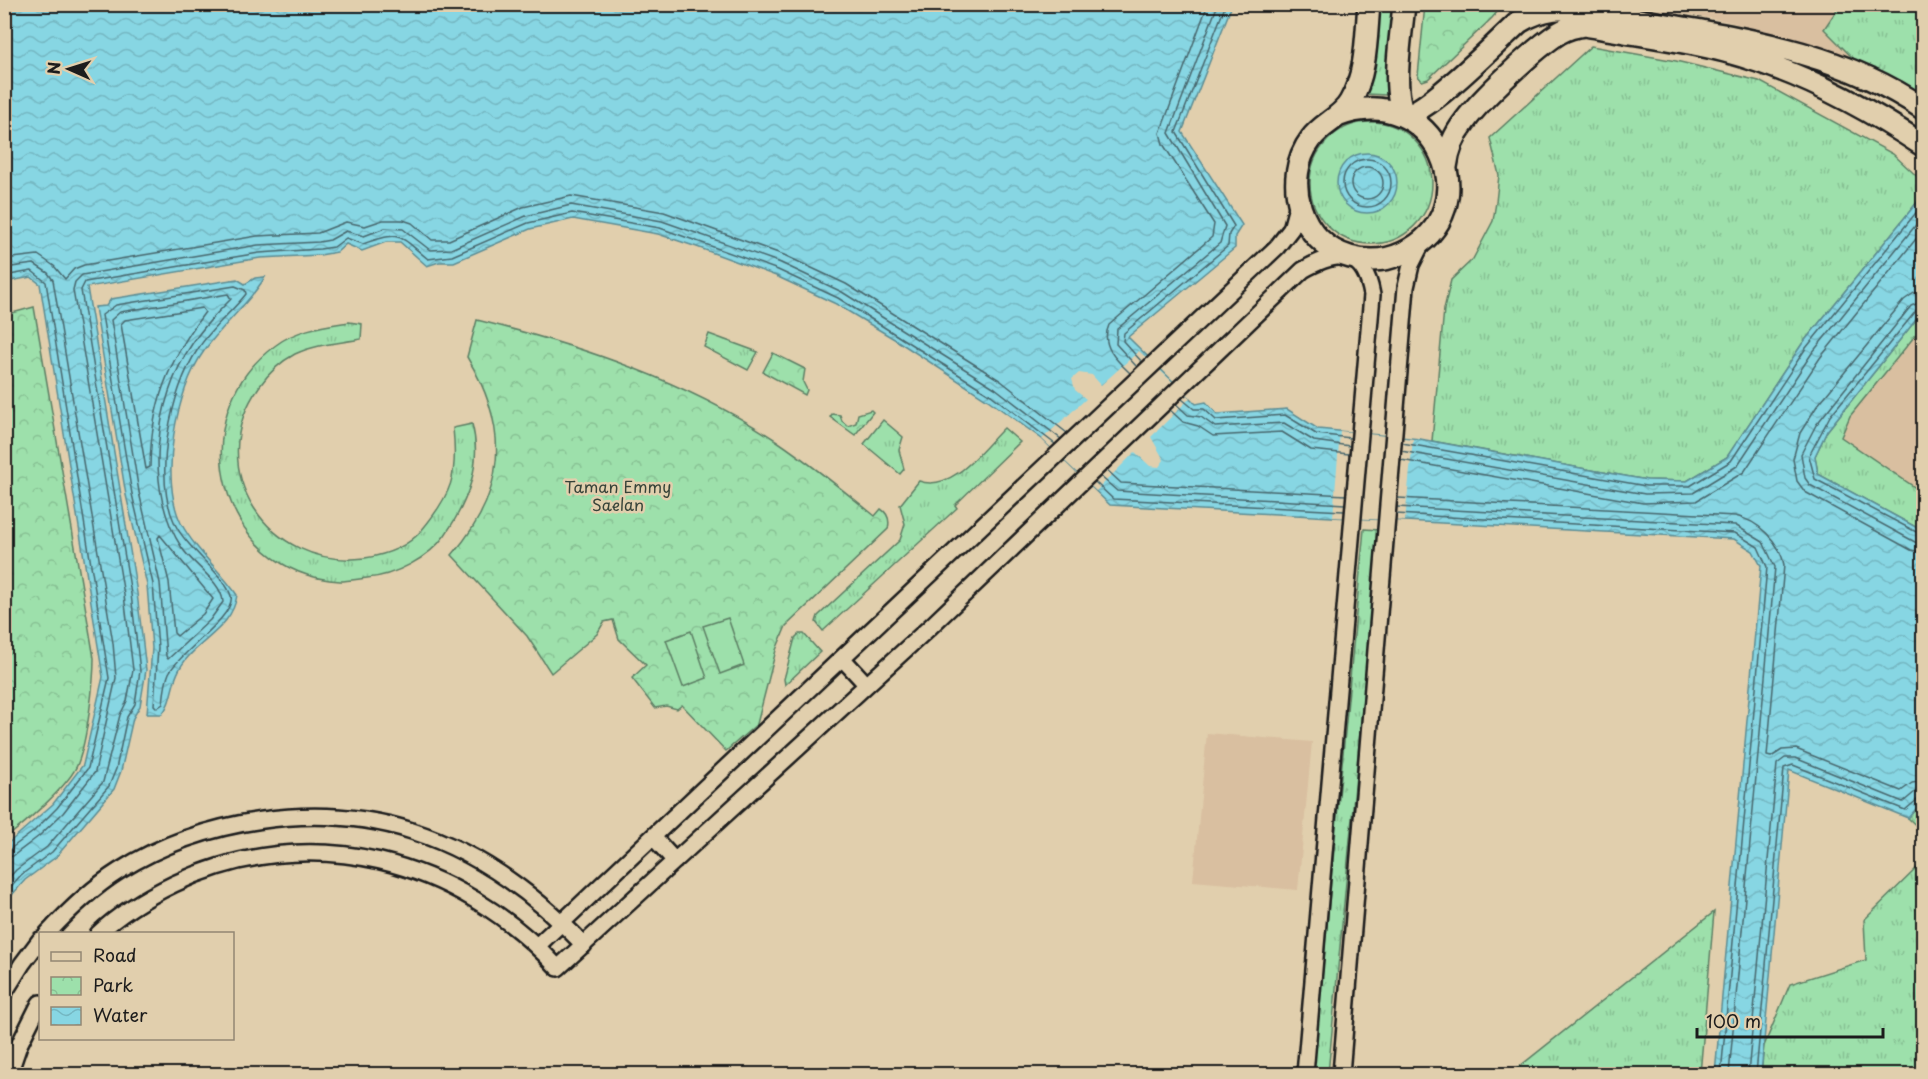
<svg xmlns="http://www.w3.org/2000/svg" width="1928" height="1079" font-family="'Playpen Sans',sans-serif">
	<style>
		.built { fill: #d9bfa0 }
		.grass { fill: url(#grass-tufts); stroke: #5c7e64; stroke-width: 1.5 }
		.park { fill: url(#park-crowns); stroke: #5c7e64; stroke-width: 1.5 }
		.pitch { fill: #9de0ab; stroke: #5c7e64; stroke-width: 1.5 }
		.water { fill: url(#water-waves); stroke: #5c8c93; stroke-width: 1.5 }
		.pier { fill: #e1cfad }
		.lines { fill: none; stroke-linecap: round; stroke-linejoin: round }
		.shore { stroke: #47666c; stroke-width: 1.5 }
		.minor-casing { stroke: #1c1c1c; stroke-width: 20 }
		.secondary-casing { stroke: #1c1c1c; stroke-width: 26 }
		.minor { stroke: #e1cfad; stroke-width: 15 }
		.secondary { stroke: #e1cfad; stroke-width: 21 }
		.labels { text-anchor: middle; stroke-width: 5; stroke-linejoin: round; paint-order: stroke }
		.park-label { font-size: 16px; fill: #364339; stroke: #e1cfad }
	</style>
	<defs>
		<pattern id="grass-tufts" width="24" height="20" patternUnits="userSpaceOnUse" patternTransform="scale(1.5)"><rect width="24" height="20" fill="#9de0ab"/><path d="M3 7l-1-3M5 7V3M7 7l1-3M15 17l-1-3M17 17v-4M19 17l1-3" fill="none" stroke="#87c093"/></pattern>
		<pattern id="park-crowns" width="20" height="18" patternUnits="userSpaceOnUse" patternTransform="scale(1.5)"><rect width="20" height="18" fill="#9de0ab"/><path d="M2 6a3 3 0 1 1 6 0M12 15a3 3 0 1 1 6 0" fill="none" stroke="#87c093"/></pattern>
		<pattern id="water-waves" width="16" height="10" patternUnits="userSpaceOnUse" patternTransform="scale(1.5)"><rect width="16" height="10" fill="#87d6e3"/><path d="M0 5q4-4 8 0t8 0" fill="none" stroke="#74b7c2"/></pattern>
	</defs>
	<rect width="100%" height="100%" fill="#e1cfad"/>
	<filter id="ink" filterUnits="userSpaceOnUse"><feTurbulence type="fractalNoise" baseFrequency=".0167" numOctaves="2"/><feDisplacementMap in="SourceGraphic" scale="12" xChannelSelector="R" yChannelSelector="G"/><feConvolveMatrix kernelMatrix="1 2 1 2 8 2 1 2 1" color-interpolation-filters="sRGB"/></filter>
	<g filter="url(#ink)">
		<path class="built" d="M1634,5h243l-2,61 -65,-22 -84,-23z
			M1923,315v209l-97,-80z
			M1207,733l105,9 -14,148 -105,-9z"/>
		<path class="grass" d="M1378,5h15l-7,90 -21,-1z
			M1840,5h83v93l-35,-22 -29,-12 -35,-35z
			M1591,46l85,15 83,20 134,73 30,28v13l-121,149 -75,113 -40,24 -40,-1 -215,-39 12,-132 7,-29 22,-21 20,-38 3,-19 3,-27 -9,-37z
			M1310 183a61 61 0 1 1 122 0a61 61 0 1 1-122 0Z
			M1923,311v15l-73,90 -9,21 82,56v38l-105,-57 -3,-18 12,-25z
			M349,322l13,2 -1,15c-22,4 -45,5 -66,15 -15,8 -27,20 -36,33 -58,81 9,184 106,171 20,-3 42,-11 56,-27 31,-37 37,-55 32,-103l19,-4c11,41 -5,79 -27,111 -16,23 -51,41 -78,43 -9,1 -19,3 -27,3 -122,-7 -161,-167 -64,-236 21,-16 48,-19 73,-23z
			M709,334l49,18 -10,18 -44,-23z
			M883,420l20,17 -4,13 5,19 -4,5 -36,-30z
			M1004,428l16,14 -65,63 2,3 -134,123 -7,-9 2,-6 82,-76 5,-16 -5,-19 19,-24c34,12 64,-33 85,-53z
			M1364,529l15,1 -51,544h-15z
			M799,634h5l16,18 -35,33 -1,-6 11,-41z
			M1923,801v31l-15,-14z
			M1923,862l1,67 -3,4h3l-1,141h-162l3,-28 26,-62 76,-24 -2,-40z
			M1714,912l-14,162h-190z"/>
		<path class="park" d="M1425,5v-1l78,1 -11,13 -64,61 -6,2 -4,-5z
			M34,307l60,351c0,26 -7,82 -16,105 -7,21 -55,62 -73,76v-524z
			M477,320c105,26 209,61 300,121 34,23 66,49 98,75l6,-7c8,5 9,12 7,20l-102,97 -10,24 -19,74 -31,27 -44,-46 -5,4 -11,-3 -11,2 -23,-30 14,-13 -27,-26 -6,-19 -9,2 -7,12 -46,39 -24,-37 -75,-81c55,-63 58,-127 15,-198z
			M773,353l32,16 -2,13 4,8 -2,5 -42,-23z
			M871,410l2,2 -18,23 -25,-18 2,-3 8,1 2,6 6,5 8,-3 2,-9z"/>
		<path class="pitch" d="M728,618l16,47 -24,9 -17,-48z
			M691,631l16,47 -24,9 -17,-47z"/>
		<path class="water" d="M5,5h1227l-50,127 60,93 -7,11v12l-107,89 68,67 10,-2 11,12 70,-5 31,20 102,10 227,41 40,1 40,-24 75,-113 121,-149v116l-96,120 -12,25 3,18 105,57v270l-15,17 -119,-48 -28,304h-46l46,-508 -8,-15 -19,-12 -624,-34 -68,-66 -54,-39 -92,-60 -60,-36 -60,-28 -79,-29 -39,-13 -85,-15 -43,10 -76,33h-15l-12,4 -27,-24h-14l-24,9 -16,-7 -9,8 -17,3 -60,3 -173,29 50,306 9,77 -6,36 -7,12 -12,53 -7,18 -58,68 -31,23 -20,23v-57l48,-42 30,-39 20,-88 -63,-393 -9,-7 -26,5z
			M1337 183a30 30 0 1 1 60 0a30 30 0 1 1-60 0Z
			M265,277c-16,27 -42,47 -61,74 -28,39 -45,127 -23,172 14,27 39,47 56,72 -4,29 -30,41 -48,61 -20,21 -14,43 -27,58h-15l5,-66 -5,-63 -21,-90 -31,-188 11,-1 5,-7 126,-20 8,5 10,-6z"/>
		<path class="pier" d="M1139,351l51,47 -39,39 13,23 -5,7 -9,-1 -15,-14 -39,39 -54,-52 44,-40 -11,-9 -3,-11 7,-6 13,2 9,10z
			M1340,431l73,8 -8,82 -72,-4z"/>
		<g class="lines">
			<path class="shore" d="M1343 183a24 24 0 1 1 48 0a24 24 0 1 1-48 0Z
				M1351 183a16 16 0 1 1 32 0a16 16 0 1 1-32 0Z
				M4,259l34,-4 16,11 11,13 9,-10 10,-4 173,-29 61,-3 28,-11 19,4 18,-6h20l9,3 20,17h17l74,-33 48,-11 93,16 120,43 62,29 155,97 66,52
				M4,268l30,-4 14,9 5,7 60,363 3,35 -21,94 -32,41 -24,23 -26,20 -9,2
				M4,276l28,-5 14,11 63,396 -21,90 -31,40 -24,24 -23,17 -6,1
				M235,286l10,4 1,4c-15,19 -35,34 -48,55 -28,42 -45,128 -23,175 12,25 50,51 56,72 5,20 -52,57 -62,77 -4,9 -5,21 -6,31l-6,4 -3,-3 4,-57 -5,-64 -21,-90 -30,-179 14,-10z
				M1924,292l-10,1 -10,7 -87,106 -17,27 -7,26 4,22 8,11 106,58 13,3
				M228,294l3,5c-14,14 -28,28 -39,45 -38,56 -48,147 -10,204 10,16 40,34 41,54l-13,18 -42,39 -2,-3 -6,-73 -21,-91 -28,-172 9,-8z
				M1924,301l-13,5 -95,119 -15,29 4,24 5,7 105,57 9,2
				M202,308l3,4c-37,49 -54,92 -55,155l-4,2 -25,-145 4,-4z
				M1924,308l-8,3 -86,105 -21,40 6,23 109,57
				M1142,362l-19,-21 1,-8 104,-87 1,-12 5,-8 -58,-94 50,-128
				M1137,367l-21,-23 1,-15 103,-86 5,-17 -56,-93 49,-129
				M1130,373c-14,-13 -30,-28 -21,-48l103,-88 2,-13 -51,-80 -3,-11 48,-129
				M1182,399l12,10h10l12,11 69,-5 31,19 35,4
				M1176,404l12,11 13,2 14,10 69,-4 30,18 36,5
				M1170,410l13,12 15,4 15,10 69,-4 29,18 38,4
				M1402,443l244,43h44l41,-25 75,-113 118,-145
				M1401,451l244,43 48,-1 44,-27 75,-113 112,-138
				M1401,460l242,43 53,-2 48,-29 76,-114 104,-129
				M1107,470l14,13 225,12
				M1100,476l17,15 228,13
				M1095,482l18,17 231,12
				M1398,498l337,18c23,4 45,26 49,49l-17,191 4,1 11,-7 14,-1 105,42 11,-8 12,-2
				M1397,507l338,18 28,17 12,25 -46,507
				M1396,514l339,19 23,14 9,20 -46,507
				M160,535l53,64 -10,15 -26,22 -3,-3 -5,-51 -11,-44z
				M4,883l12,-13 31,-23 56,-65 17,-67 7,-14 6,-31 -9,-75 -51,-305 2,-8 7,-7 176,-30 61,-3 11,-2 16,-9 18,5 21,-8 18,1 27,21 21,-1 75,-33 45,-11 91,16 119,42 61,29 153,96 66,51
				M4,894l17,-19 31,-23 57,-66 7,-17 11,-52 8,-13 5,-33 -9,-77 -50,-304 4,-8 174,-29 61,-4 14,-2 12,-9 17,6c39,-14 35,-9 65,15l24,-3 76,-33 44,-10 88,15 118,42 60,28 153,97 64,49
				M1748,1074l29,-310 8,-6h10l108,44 12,-10 9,-2
				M1756,1074l28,-306 9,-3 112,45 13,-11 6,-1"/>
			<g class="minor-casing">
				<path id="minor" d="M842,658l24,26
					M654,838l21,23
					M47,934c22,-24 45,-46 72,-63 83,-52 198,-70 293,-40 66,21 124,64 172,114
					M98,934c22,-21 49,-37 76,-50 136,-65 284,-25 384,84l372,-341 373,-357c37,-21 61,-20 69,25l-67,779
					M537,946l740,-699 14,-18 7,-26
					M4,993l18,-29 18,-24
					M9,1074l10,-29 21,-42
					M1341,1074l65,-787 5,-22 12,-24"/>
			</g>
			<g class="secondary-casing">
				<path id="secondary" d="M1404,4c-2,27 -14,89 1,111 24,-3 93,-74 114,-93 25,-15 44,-15 72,-11
					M1578,4l14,7c114,24 233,30 332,98
					M1337,116c98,-39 156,95 66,137 -17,8 -35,9 -53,4 -50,-13 -69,-78 -39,-118 10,-15 30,-21 39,-37 17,-29 16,-65 19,-98
					M1446,167c2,-17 8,-32 19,-46 16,-22 70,-73 94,-88 8,-5 16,-7 26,-8 46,9 94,14 140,26 71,19 138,54 199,95"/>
			</g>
			<use href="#minor" class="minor"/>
			<use href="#secondary" class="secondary"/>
		</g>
	</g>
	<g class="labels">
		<g class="park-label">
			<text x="618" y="493">Taman Emmy<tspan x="618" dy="18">Saelan</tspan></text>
		</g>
	</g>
	<rect width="1928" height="1079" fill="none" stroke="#e1cfad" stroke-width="24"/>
	<rect x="12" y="12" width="1904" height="1055" fill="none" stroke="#1c1c1c" stroke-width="2" filter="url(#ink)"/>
	<rect x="39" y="932" width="195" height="108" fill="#e1cfad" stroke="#928773" stroke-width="1.5"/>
	<rect x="51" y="952" width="30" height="9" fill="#e1cfad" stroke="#928773" stroke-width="1.5"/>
	<text x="93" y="962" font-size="18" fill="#1c1c1c">Road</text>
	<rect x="51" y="977" width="30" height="18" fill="url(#park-crowns)" stroke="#928773" stroke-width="1.5"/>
	<text x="93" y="992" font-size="18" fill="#1c1c1c">Park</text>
	<rect x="51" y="1007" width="30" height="18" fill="url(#water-waves)" stroke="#928773" stroke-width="1.5"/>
	<text x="93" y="1022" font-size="18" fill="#1c1c1c">Water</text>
	<g transform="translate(69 69) rotate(273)" stroke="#e1cfad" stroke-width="4.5" paint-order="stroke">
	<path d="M0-4.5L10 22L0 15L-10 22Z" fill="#1c1c1c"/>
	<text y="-9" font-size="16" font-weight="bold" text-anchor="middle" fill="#1c1c1c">N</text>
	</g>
	<path d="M1697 1028v9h186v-9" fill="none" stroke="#1c1c1c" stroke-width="3"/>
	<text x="1706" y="1028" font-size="18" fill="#1c1c1c" stroke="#e1cfad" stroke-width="4.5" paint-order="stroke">100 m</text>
</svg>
